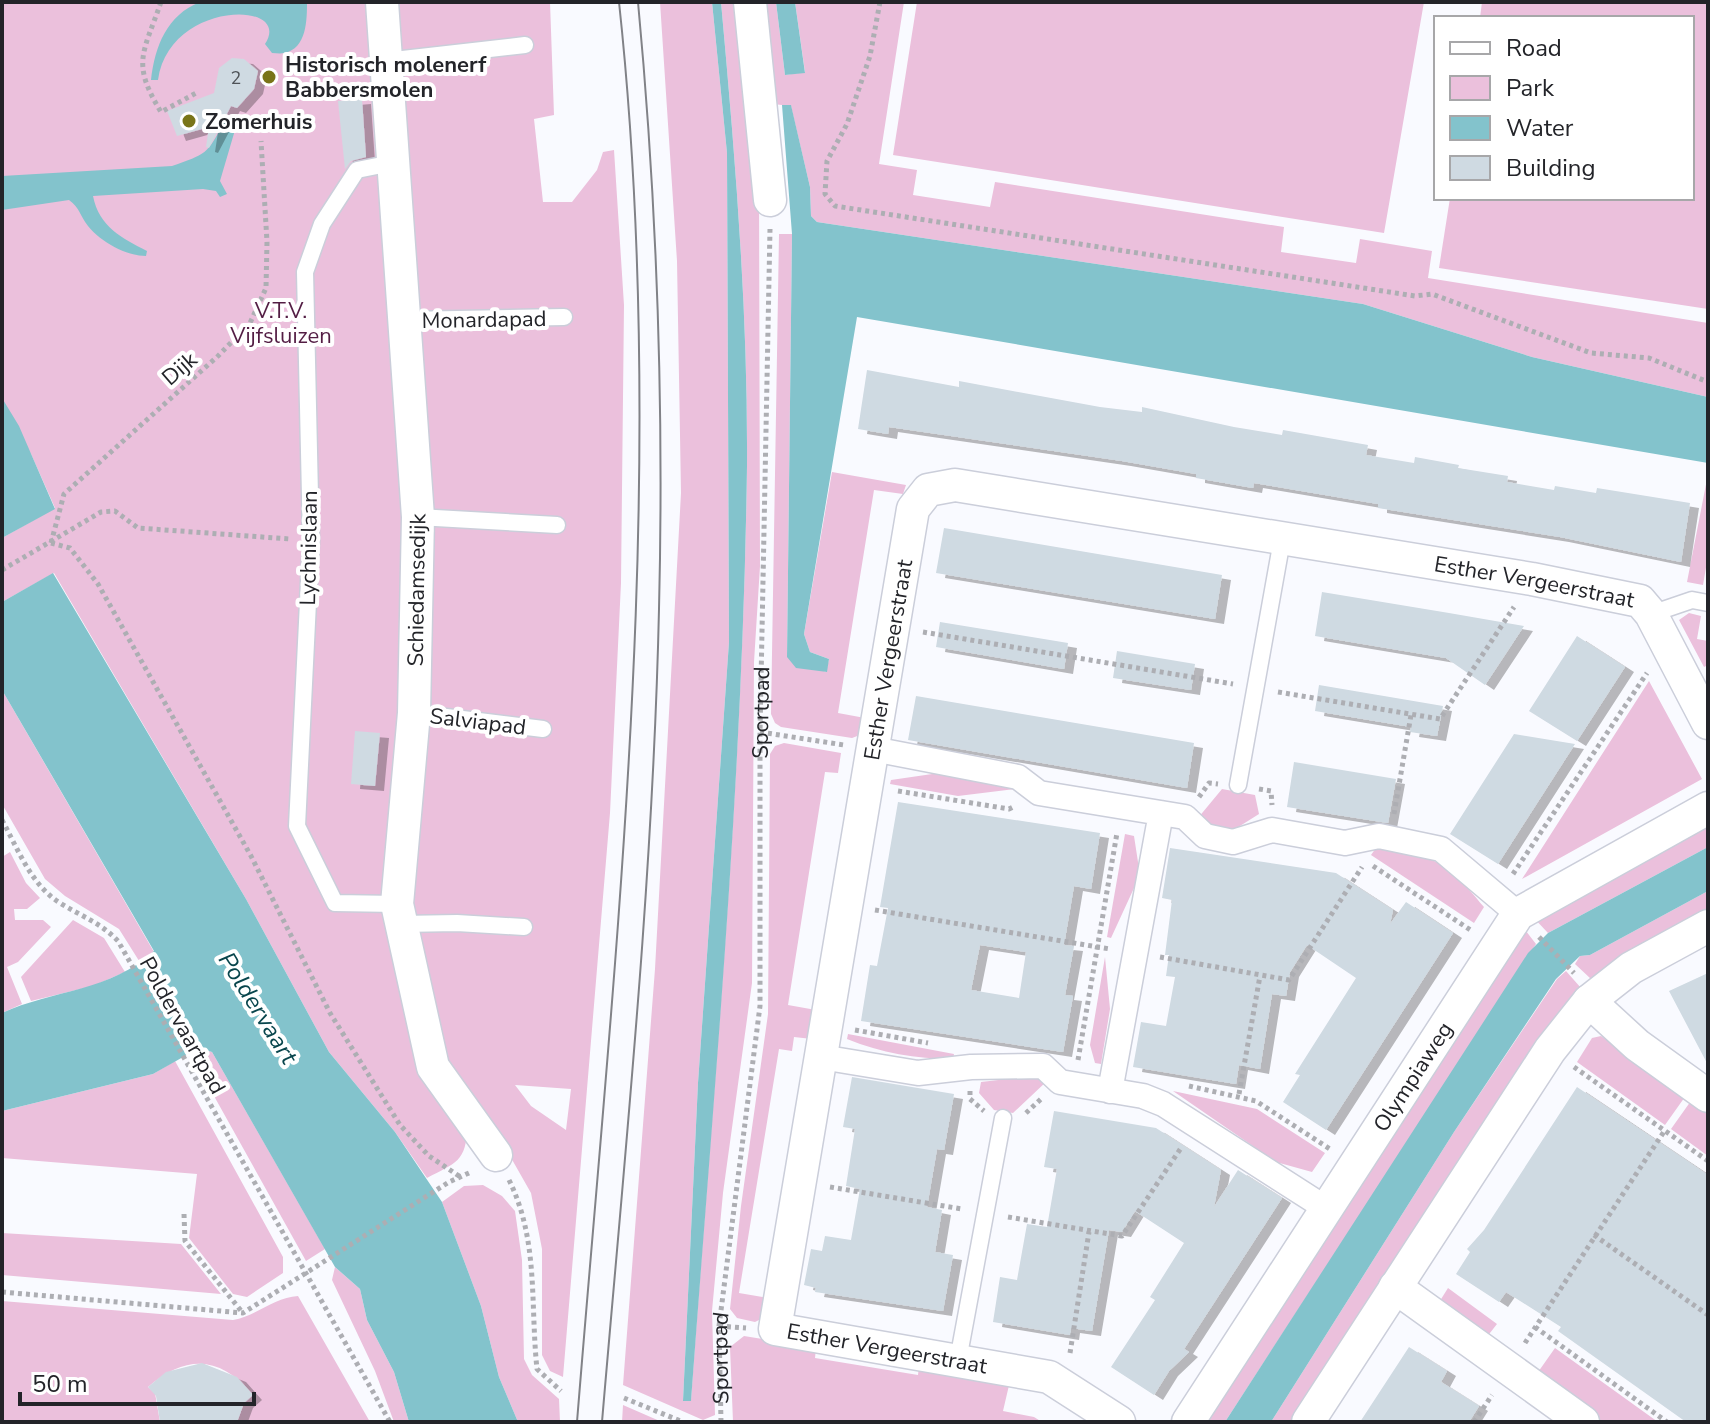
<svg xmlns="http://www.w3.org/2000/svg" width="1710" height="1424" font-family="'Nunito Sans',sans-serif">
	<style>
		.green { fill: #ebc0dc; fill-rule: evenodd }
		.water { fill: #83c3cc }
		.building { fill: #cfdae2; fill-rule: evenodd; filter: url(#shadow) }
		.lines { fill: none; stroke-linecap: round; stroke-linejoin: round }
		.service-casing { stroke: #cbceda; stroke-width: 19 }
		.pedestrian-casing { stroke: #cbceda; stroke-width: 27 }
		.minor-casing { stroke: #cbceda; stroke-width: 35 }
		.path { stroke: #adaeb3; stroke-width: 5; stroke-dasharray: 4 4; stroke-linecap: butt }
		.service { stroke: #fff; stroke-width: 16 }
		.pedestrian { stroke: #fff; stroke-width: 24 }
		.minor { stroke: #fff; stroke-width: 32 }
		.tram { stroke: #818287; stroke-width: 2 }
		.poi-dot { fill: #797418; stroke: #fff; stroke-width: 3 }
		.labels { text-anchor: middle; stroke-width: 8; stroke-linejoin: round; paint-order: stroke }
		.number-label { font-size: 18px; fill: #4e5257 }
		.poi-label { font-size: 22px; font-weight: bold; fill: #232429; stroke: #fff; text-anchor: start }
		.park-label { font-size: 22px; fill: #531d44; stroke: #fff }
		.street-label { font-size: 22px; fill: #232429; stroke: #fff }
		.water-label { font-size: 24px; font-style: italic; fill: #08454c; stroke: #fff }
	</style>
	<defs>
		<filter id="shadow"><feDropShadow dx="9" dy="5" stdDeviation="0" flood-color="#0004"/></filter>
	</defs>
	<rect width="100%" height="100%" fill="#f9faff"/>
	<path class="green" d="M2,2h548l4,113 -20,4 9,83h29l25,-32 6,-18 11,-2 10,155 -3,278 -11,230 -47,564 -13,-6 -8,-16v-106l-11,-56 -25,-44 -39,-23c0,36 -12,37 -40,52l-32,-46 -66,-80 -83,-153 -192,-326 -52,29v-64l53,-30 -24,-54 -29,-48zM515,1085l56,4 -5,41 -35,-24z
		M660,2h52l15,151 2,489 -31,441 -15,318 8,-1c22,-311 52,-622 56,-934 1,-156 -12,-310 -26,-464h19l19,181 1,383 -6,96 -2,321 -29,210 -11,118 3,104 -12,5 -80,-35 32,-416 26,-476 -4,-232z
		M758,2h18l9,73 20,-3 -10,-70h109l-25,162 38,6 -4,25 77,12 5,-25 289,45 -3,25 75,11 4,-24 72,12 -4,27 280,45v74l-176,-40 -169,-53 -546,-82 -6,-6 -1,-29 -19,-81 -18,-2z
		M917,2h507l-40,231 -491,-78z
		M1482,2h226v307l-269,-41 11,-70h242v-180h-212z
		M779,234h13l-5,422 39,16 3,-13 -19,-7 -6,-18 28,-162 74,13 -3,9 -29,-4 -36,223 27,5 -5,17 -8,3 -71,-11 -6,-4 -4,-9z
		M1708,474v82l-5,29 -16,-3z
		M1689,613l12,3 -4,23 11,2v24l-4,2 -25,-47z
		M1649,681l53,98 -180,100z
		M2,690l152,262 -13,12 -22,-35 -54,-33 -20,-17 -43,-75z
		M784,743l57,10 -3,20 -13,-1 -37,233 28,5 -4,29 -18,-2 -2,14 -13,-2 -40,244 29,5 -5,20 -8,4 -18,-4 -7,-9 11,-103 27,-192 2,-260 5,-8z
		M939,773l76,16 -57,7 -68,-12 1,-4z
		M1222,789l33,6 4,19 -27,17 -25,-4 -9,-9z
		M1708,821v26l-160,86 -16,-17z
		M1125,834l9,2 6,39 -29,63 -4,-1z
		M1378,845c59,14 67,14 106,62l-10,16 -103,-68z
		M10,852l16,31 14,15 -13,11h-13l1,11h28l8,7 -33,35 -11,5 15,37 -20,9v-156z
		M1708,891v24l-117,64 -16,-15 5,-8 10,-1z
		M73,920l31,18 21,34 -32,14 -62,15 -10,-24z
		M1522,926l14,18 -311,478h-26z
		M1105,957l5,52 -9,55 -6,-1 -5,-18z
		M1566,971l15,17 -284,434h-26l183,-290 103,-153z
		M848,1034l106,20 -1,5c-38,0 -71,-6 -106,-20z
		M1601,1036l86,58 -22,31 -88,-63 15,-24z
		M199,1048l13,4 113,197 -19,12 -116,-208z
		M175,1061l108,196v16l-36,24 -14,-3 -44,-56 8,-64 -195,-16v-47l151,-37z
		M1041,1075l6,6 -34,32 -19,-3 -15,-17 2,-11z
		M1173,1091l84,18 68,44 -13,19 -36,-10z
		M1693,1098l15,11v47l-37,-27z
		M483,1185l19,11 13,15 7,49 2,99 8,16 27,24 1,23h-42l-19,-45 -18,-71 -39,-104 22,-16z
		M2,1233l179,11 40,50 -219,-19z
		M335,1267l25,22 7,31 27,52 15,50h-15l-19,-51 -43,-91z
		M1448,1288l49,36 -11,14 -48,-34z
		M298,1296l72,126h-133l8,-22 8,-5c-33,-39 -66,-41 -105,-8l7,6 5,29h-158v-121l231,19c23,-4 42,-23 65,-24z
		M744,1336l72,12 -1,10 103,17 1,-9 91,15 -7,30 31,6 8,5h-309l-3,-75z
		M1555,1348l103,74h-56l-66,-47z
		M623,1405l39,17h-40z"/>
	<path class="water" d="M200,2h107c0,17 0,47 -23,51 -4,1 -8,0 -12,0l-7,-9c29,-44 -96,-44 -107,36h-7c4,-34 16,-65 49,-78z
		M712,2h9c14,154 27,308 26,464 -4,312 -33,623 -56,935h-8l15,-318 31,-441 -2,-489z
		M776,2h19l10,71 -20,2z
		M782,105h9l19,82 1,29 6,6 546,82 169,53 176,40v66l-851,-146 -53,317 6,18 19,7 -2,13 -31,-4 -9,-11 5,-423z
		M224,122l11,8 -15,51 7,13 -7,3 -4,-6 -13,-2 -110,7c6,31 29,42 54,55l-1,5c-20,0 -45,-14 -58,-30 -8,-10 -8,-18 -19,-26l-67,10v-34l170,-10c34,-12 35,-11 52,-44z
		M2,398l17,28 36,83 -53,29z
		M53,573l193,326 83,153 66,80 47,70 39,104 18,71 19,45h-109l-15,-50 -27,-52 -7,-31 -25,-22 -123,-215 -13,-4 -46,26 -151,37v-98c50,-23 110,-22 152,-62l-152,-261v-88z
		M1708,847v44l-118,64 -10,1 -24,23 -102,153 -183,290h-46l303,-469 20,-20z"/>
	<path class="building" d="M232,58l12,1 14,12 -4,18 -17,19 -6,-2 -22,42 -3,-1 3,-20 -32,9 -10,-25 47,-18 5,-25z
		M362,99l4,58 -15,4 -6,8 -7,-68z
		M867,370l92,17v-6l141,26 42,5v-5l92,20 48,8 1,-5 85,15 -2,10 48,8 1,-6 44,8 -1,3 50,8 -1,6 47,8 1,-4 41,7 1,-5 93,15 -9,59 -121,-25 -182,-29v-4l-124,-21 -1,5 -57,-10v-4l-74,-13 -233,-34 -1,7 -30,-5z
		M944,528l278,47 -7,44 -279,-46z
		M1322,592l127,21 75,13 -39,59 -39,-27 -131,-22z
		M940,622l128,21 -4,26 -128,-22z
		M1577,636l48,31 -48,74 -48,-30z
		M1117,651l78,13 -4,26 -78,-12z
		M1319,685l124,21 -6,30 -27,-4 1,-5 -96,-16z
		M916,696l278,47 -7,45 -279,-48z
		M355,731l25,2 -5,53 -24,-2z
		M1514,734l61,10 -77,120 -48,-30z
		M1294,762l102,17 -8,44 -101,-16z
		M898,802l202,31 -9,56 -17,-3 -10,59 10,1 -9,49 8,1 -10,56 -202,-31 9,-56 7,1 11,-58 -8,-1zM980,945l46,7 -7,46 -48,-8z
		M1170,848l166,25 57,37 -3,14 16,-22 47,31 -127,197 -43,-28 17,-27 -5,-1 61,-96 -49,-33 -17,27 -4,24 -14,-2 -12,75 -21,-4 -3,19 -103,-17 8,-45 25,4 9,-49 -9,-1 3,-21h-4l7,-55 -10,-2z
		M1708,973v92l-39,-74z
		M852,1077l102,17 -10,56 -7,-1 -10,58 15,3 -7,42 18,3 -10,56 -128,-19 1,-4 -12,-3 7,-36 11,2 3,-15 26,4 9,-51 -14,-3 9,-57 -12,-2z
		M1577,1087l131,88v247h-22l-128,-91 3,-4 -55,-35 -7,10 -43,-28 14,-22 -3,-3 17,-19z
		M1054,1111l102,17 65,42 -7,37 24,-37 44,28 -98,151 5,3 -20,19 -15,24 -43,-28 44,-67 -5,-3 34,-54 -49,-32 -13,21 -13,-2 -17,101 -21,-3 -1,7 -77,-13 7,-45 17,3 10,-56 20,3 10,-58 -13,-2z
		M1409,1347l38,24 -6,11 38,24 -10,16h-109z
		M202,1363l35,14 16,18 -9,8 -7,19h-77l-4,-26 -8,-9 18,-15z"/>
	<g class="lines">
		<g class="service-casing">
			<path id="service" d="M385,61l140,-16
				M392,163l-35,7 -35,54 -17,48 6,269 -14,285 38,77 62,1
				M405,320l159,-3
				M418,517l139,8
				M1651,614l41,-14 16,3
				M414,713l129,16
				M1238,785l44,-245
				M401,924l56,-1 67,4
				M958,1360l45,-242"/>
		</g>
		<g class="pedestrian-casing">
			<path id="pedestrian" d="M873,749l145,28 21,16 146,24 20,19 28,6 39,-12 73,13 34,-7 62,13 77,65
				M821,1057l97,16 53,-6 72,-1 17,16 83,14 20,8 164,105
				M1110,1091l51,-278"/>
		</g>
		<g class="minor-casing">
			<g id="minor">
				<path d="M382,2l36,515 -4,196 -17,191 36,163 63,88"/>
				<path d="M750,2l20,198"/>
				<path d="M1589,1001l48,44 71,51"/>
				<path d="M1395,1287l188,135"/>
				<path id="s2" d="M1119,1422l-70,-45 -274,-48 138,-820 15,-19 27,-5 577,94 108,22 11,13 57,109"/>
				<path id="s3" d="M1188,1422l330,-508 190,-106"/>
				<path d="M1308,1422l242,-372 39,-49 42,-33 77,-42"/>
			</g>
		</g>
		<g class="path">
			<path d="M161,2c-18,52 -30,61 0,110l37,-20"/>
			<path d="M880,2l-10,54 -23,68 -20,37 -2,33 10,12 580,90 17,-2 159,59 58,5 59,24"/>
			<path d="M51,543l19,5 28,36 153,272 79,157 70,112 29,31 33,22"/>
			<path d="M51,543l13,-49 154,-138 32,-33 16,-35 1,-46 -6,-101"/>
			<path d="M2,570l99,-58 14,-1 23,17 152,11"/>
			<path d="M923,632l310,52"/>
			<path d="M1278,692l162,27 74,-112"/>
			<path d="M760,732l84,13"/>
			<path d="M1259,789l12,2 1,14"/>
			<path d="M898,791l111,18 4,-2"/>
			<path d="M1199,797l10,-14 9,1"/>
			<path d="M1394,814l17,-99"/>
			<path d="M2,820c16,29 29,65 58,83 21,13 41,20 58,38l272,481"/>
			<path d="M1373,866l99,65"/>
			<path d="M1513,874l134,-201"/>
			<path d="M875,910l235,39"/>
			<path d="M1539,937l35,36"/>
			<path d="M1160,957l129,23 73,-113"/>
			<path d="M855,1030l73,13"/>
			<path d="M1078,1060l39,-227"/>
			<path d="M1574,1067l134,94"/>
			<path d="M1189,1086l67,15 74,48"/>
			<path d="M970,1091v8l14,12"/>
			<path d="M1239,1094l21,-118"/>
			<path d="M1026,1113l16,-15"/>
			<path d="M509,1180c30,61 21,123 28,189l24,22"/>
			<path d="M830,1187l132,22"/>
			<path d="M184,1214l1,27 57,71"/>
			<path d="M1008,1217l114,19 59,-88"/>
			<path d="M1594,1235l114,80"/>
			<path d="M2,1292l241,21 206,-131 22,-10"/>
			<path d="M719,1326l27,2"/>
			<path d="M1535,1327l132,95"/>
			<path d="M1525,1343l140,-213"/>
			<path d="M1070,1353l19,-121"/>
			<path d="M624,1398l59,24"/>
			<path id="s1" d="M721,1422l-2,-96 41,-320v-274l10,-503"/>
			<path d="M1474,1422l18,-27"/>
		</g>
		<use href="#service" class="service"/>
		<use href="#pedestrian" class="pedestrian"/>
		<use href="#minor" class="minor"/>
		<path class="tram" d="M577,1422c38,-472 93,-947 42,-1420
			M602,1422c23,-270 51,-542 57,-813 5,-203 -2,-405 -21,-607"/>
	</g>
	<g class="poi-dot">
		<circle cx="269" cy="77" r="8"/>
		<circle cx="189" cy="121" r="8"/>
	</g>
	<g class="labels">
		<g class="number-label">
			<text x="236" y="84">2</text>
		</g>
		<g class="poi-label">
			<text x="285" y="72">Historisch molenerf<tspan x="285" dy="25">Babbersmolen</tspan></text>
			<text x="205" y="129">Zomerhuis</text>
		</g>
		<g class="park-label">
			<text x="281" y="318">V.T.V.<tspan x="281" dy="25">Vijfsluizen</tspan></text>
		</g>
		<g class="street-label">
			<text transform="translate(484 319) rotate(-1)" y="8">Monardapad</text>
			<text transform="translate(179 368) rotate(-41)" y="8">Dijk</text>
			<text transform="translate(308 548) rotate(-89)" y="8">Lychnislaan</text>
			<text dy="8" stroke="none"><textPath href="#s2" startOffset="1832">Esther Vergeerstraat</textPath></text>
			<text transform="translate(416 590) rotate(-89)" y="8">Schiedamsedijk</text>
			<text dy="8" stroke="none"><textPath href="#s2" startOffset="1040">Esther Vergeerstraat</textPath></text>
			<text dy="8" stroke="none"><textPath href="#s1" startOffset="712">Sportpad</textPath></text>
			<text transform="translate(478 721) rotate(7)" y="8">Salviapad</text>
			<text transform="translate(183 1025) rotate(61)" y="8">Poldervaartpad</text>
			<text dy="8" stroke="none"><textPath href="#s3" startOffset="412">Olympiaweg</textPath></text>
			<text transform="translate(887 1348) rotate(10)" y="8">Esther Vergeerstraat</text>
			<text dy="8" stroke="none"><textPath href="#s1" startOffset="64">Sportpad</textPath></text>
		</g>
		<g class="water-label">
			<text transform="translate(258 1008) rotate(58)" y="8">Poldervaart</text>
		</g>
	</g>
	<rect width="1710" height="1424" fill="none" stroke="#232429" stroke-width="8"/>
	<rect x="1434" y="16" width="260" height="184" fill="#ffffff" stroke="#a7a7a9" stroke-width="2"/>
	<rect x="1450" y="42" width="40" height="12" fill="#ffffff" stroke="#a7a7a9" stroke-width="2"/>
	<text x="1506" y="56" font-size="24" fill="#232429">Road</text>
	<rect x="1450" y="76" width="40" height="24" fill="#ebc0dc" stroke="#a7a7a9" stroke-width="2"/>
	<text x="1506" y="96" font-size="24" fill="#232429">Park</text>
	<rect x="1450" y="116" width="40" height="24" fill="#83c3cc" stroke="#a7a7a9" stroke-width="2"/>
	<text x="1506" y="136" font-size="24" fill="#232429">Water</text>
	<rect x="1450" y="156" width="40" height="24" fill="#cfdae2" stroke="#a7a7a9" stroke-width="2"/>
	<text x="1506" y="176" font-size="24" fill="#232429">Building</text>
	<path d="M20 1392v12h234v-12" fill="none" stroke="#232429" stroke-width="4"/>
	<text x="32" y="1392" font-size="24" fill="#232429" stroke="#ffffff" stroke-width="6" paint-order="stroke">50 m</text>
</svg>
